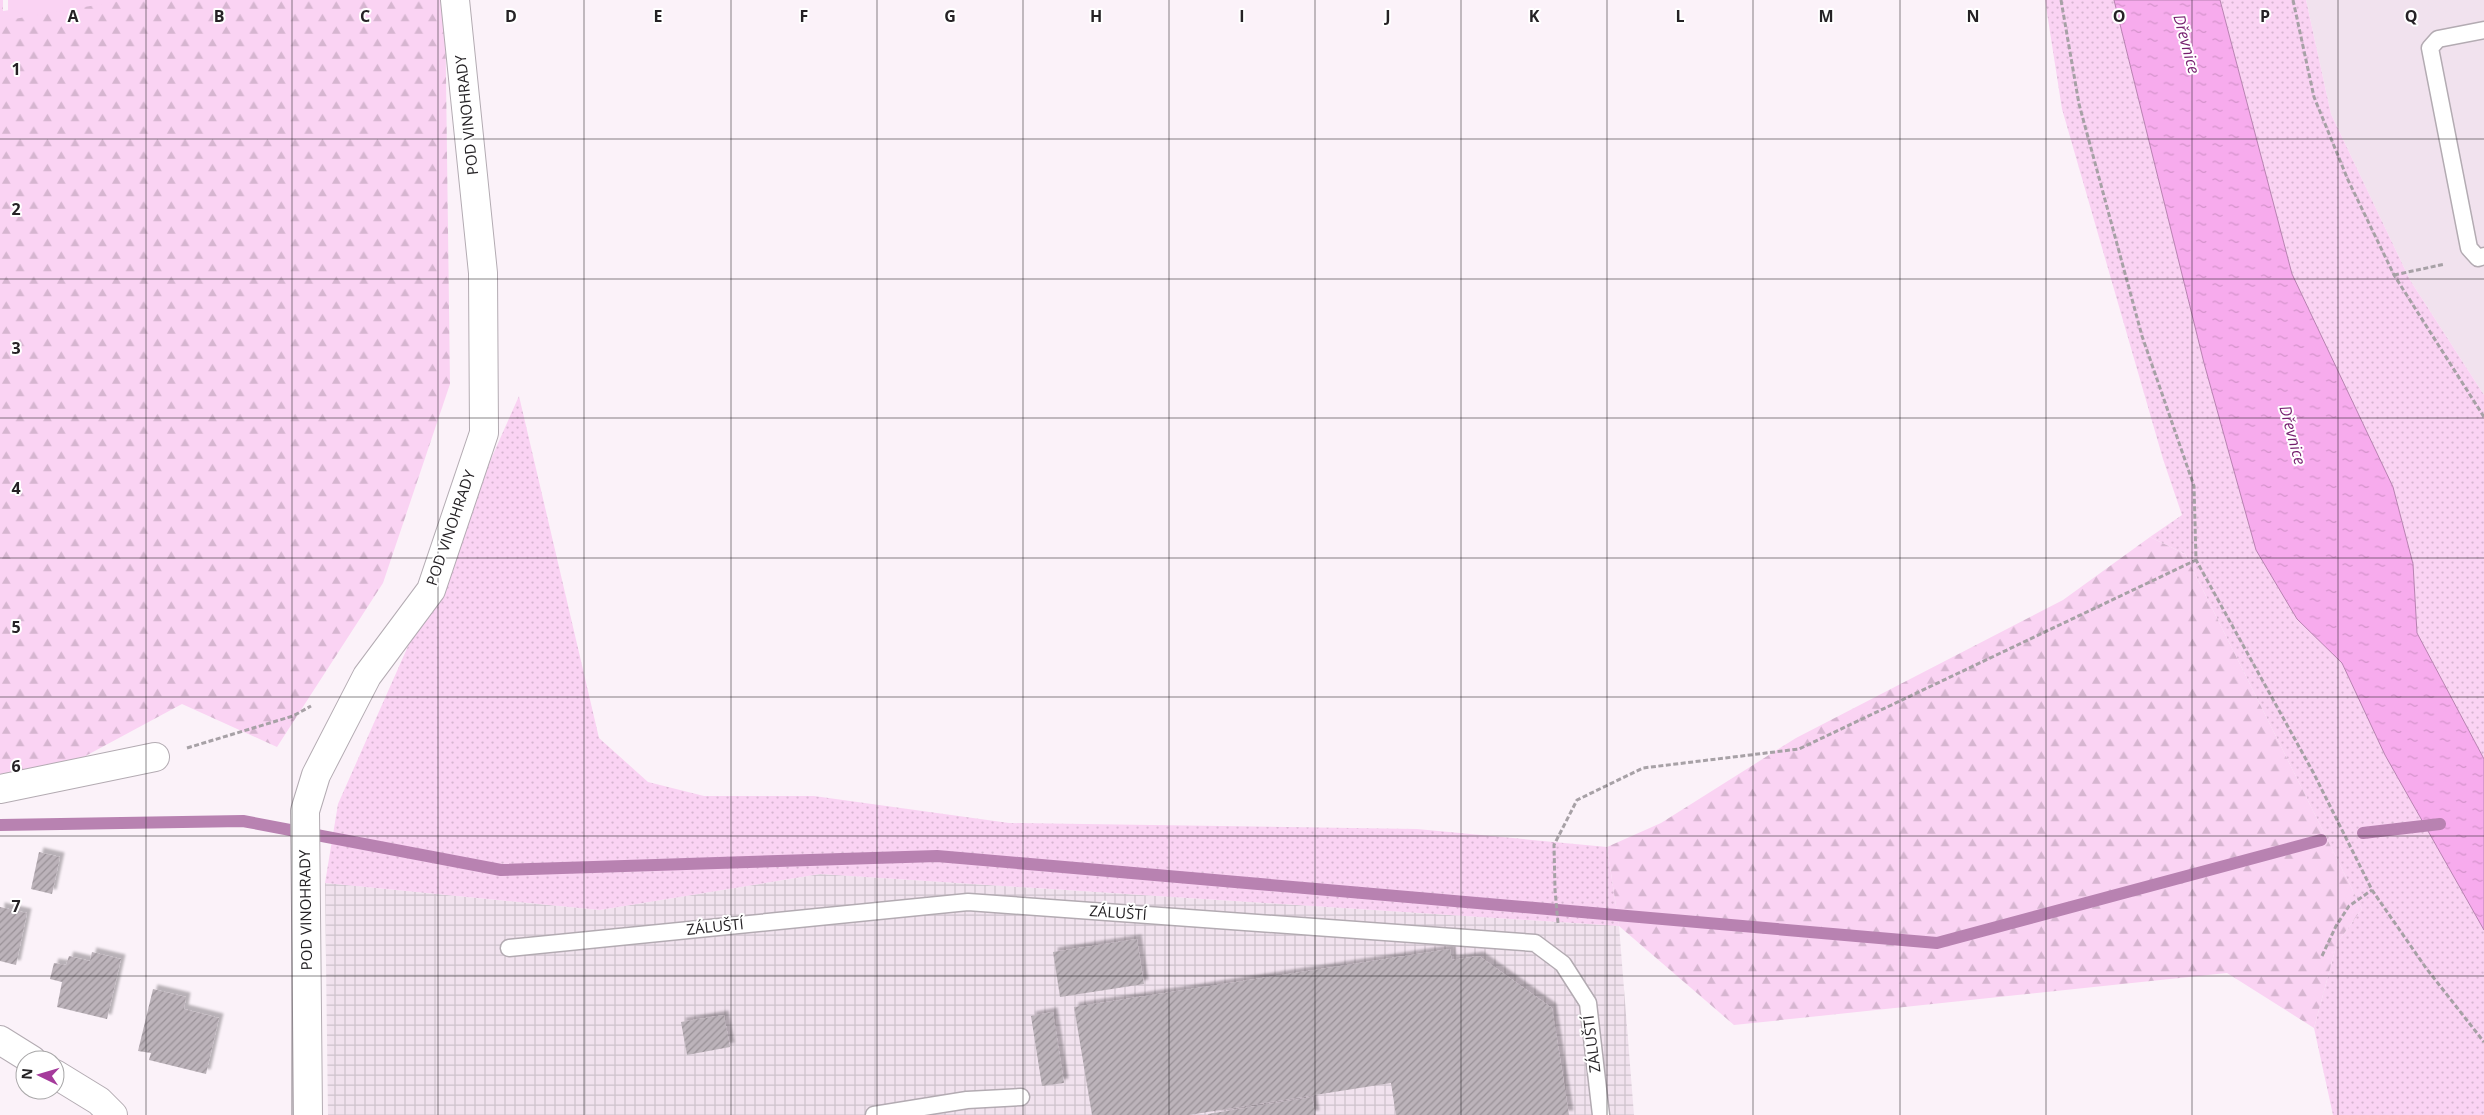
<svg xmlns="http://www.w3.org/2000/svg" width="2484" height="1115" font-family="'Open Sans',sans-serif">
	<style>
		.built { fill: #f1e2ee }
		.industrial { fill: url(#industrial-grid) }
		.grass { fill: url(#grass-dots) }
		.forest { fill: url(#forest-firs) }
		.garden { fill: #fad3f3 }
		.water { fill: url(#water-ripples); stroke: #b882b1 }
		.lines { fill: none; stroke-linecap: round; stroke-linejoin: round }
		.stream { stroke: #b882b1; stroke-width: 12 }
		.building { fill: url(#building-hatch); filter: url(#shadow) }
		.lane-casing { stroke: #b3abb2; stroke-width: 19 }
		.street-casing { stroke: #b3abb2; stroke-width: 30 }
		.path { stroke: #a7a1a6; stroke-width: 3; stroke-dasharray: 5 2.5; stroke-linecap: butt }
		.lane { stroke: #fff; stroke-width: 16 }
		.street { stroke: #fff; stroke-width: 28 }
		.grid { fill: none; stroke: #252225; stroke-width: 1; stroke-opacity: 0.55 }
		.labels { text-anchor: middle; stroke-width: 4; stroke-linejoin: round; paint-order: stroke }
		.street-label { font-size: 15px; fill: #252225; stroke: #fff }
		.water-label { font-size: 16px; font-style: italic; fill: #751e6e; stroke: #fff }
		.grid-label { font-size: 16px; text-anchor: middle; font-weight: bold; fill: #252225; stroke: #fff; stroke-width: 4; stroke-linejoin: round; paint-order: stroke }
	</style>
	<defs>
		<pattern id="industrial-grid" width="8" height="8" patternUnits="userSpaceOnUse" patternTransform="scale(1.25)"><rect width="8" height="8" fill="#f1e2ee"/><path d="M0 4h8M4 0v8" fill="none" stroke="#cec2cc"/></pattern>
		<pattern id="grass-dots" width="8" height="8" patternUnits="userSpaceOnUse" patternTransform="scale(1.25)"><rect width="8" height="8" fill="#fad3f3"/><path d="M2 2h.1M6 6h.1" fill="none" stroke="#d6b5d0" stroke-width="1.8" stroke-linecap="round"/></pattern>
		<pattern id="forest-firs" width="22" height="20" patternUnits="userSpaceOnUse" patternTransform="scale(1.25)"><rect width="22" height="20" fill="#fad3f3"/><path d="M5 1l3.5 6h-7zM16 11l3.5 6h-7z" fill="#d6b5d0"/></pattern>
		<pattern id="water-ripples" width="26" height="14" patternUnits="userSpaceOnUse" patternTransform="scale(1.25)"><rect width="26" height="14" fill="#f7abed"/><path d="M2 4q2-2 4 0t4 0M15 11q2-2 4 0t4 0" fill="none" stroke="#d493cb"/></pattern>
		<pattern id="building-hatch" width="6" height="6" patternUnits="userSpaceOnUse" patternTransform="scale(1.25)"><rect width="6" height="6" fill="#bcb3ba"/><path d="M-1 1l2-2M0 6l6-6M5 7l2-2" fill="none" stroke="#999197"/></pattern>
		<filter id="shadow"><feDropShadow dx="4.5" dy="-4.5" stdDeviation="1" flood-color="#0004"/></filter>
	</defs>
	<rect width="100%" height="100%" fill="#fbf2f9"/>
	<path class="built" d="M2306,0h178v395l-74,-115 -79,-166z"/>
	<path class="industrial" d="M820,874l799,52 15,189h-1306l-3,-232 275,27z"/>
	<path class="grass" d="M2045,0h69l90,363 93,256 45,44 43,92 99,175v185h-151l-19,-87 23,-85 25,-34 -177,-355 -35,-17 32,-22 -19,-56 -101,-350z
		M2220,0h86l25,114 79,166 74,115v364l-67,-126 -4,-69 -20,-77 -101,-213z
		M519,396l80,342 49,44 56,14h110l195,27 408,6 190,18 12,79 -799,-52 -220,36 -275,-27 13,-79z"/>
	<path class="forest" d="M0,0h3v11l77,-11h365l5,384 -67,199 -106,164 -95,-43 -182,98z
		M2150,537l35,17 177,355 -25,34 -23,85 -87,-55 -493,52 -115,-99 -12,-79 54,-24 135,-85 267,-138z"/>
	<path class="garden" d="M8,0h118l-118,20z"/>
	<path class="water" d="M2114,0h106l72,274 101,213 20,77 4,69 67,126v171l-99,-175 -43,-92 -45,-44 -41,-69 -52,-187z"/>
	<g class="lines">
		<path class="stream" d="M0,825l243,-4 258,49 436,-14 1000,87 384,-103
			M2363,833l77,-9"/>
	</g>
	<path class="building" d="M39,852l21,5 -8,37 -21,-5z
		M0,907l27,6 -11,52 -16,-4z
		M1137,939l7,45 -84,13 -7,-45z
		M1450,949l2,11 27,-4 73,52 17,107h-173l-5,-32 -202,32h-97l-18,-108z
		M92,952l29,7 -14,60 -50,-12 5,-25 -12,-3 4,-16 12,2 3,-9 21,5z
		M153,989l33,8 -2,12 35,9 -13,56 -57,-14 2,-7 -13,-2z
		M1053,1012l11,71 -22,3 -11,-70z
		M724,1015l6,32 -43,8 -6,-33z
		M1312,1097l3,18h-107v-1z"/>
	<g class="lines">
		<g class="lane-casing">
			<path id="lane" d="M2484,30l-46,9 -8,9 39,200 9,10 6,-2
				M509,948l459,-46 567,41 28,21 25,39 13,112
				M874,1115l93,-15 54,-3"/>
		</g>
		<g class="street-casing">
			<path id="street" d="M0,789l155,-32
				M0,1040l32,20
				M55,1074l44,27 14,14
				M308,1115l-3,-304 11,-36 51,-99 64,-86 53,-157 -1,-160 -28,-273"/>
		</g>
		<path class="path" d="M2061,0l18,104 63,232 52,150 2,74 117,212 59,118 54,78 58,74
			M2293,0l21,97 34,83 46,95 90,142
			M2394,275l51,-11
			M187,748l106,-32 18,-10
			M1558,923l-3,-33 -1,-45 23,-45 66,-32 156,-19 397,-189
			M2322,956l14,-30 13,-20 23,-16"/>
		<use href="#lane" class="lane"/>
		<use href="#street" class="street"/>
	</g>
	<path class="grid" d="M146,0v1115M292,0v1115M438,0v1115M584,0v1115M731,0v1115M877,0v1115M1023,0v1115M1169,0v1115M1315,0v1115M1461,0v1115M1607,0v1115M1753,0v1115M1900,0v1115M2046,0v1115M2192,0v1115M2338,0v1115M0,139h2484M0,279h2484M0,418h2484M0,558h2484M0,697h2484M0,836h2484M0,976h2484"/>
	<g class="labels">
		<g class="street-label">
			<text transform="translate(467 115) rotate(-96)" y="5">POD VINOHRADY</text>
			<text transform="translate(451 528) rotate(-71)" y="5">POD VINOHRADY</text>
			<text transform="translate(306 910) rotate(-91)" y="5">POD VINOHRADY</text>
			<text transform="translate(1118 913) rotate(4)" y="5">ZÁLUŠTÍ</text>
			<text transform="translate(715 927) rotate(-6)" y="5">ZÁLUŠTÍ</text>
			<text transform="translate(1592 1044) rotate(-97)" y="5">ZÁLUŠTÍ</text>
		</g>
		<g class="water-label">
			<text transform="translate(2187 44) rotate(75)" y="6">Dřevnice</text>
			<text transform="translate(2293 435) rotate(75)" y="6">Dřevnice</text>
		</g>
	</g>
	<g class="grid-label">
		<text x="73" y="22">A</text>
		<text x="219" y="22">B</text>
		<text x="365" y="22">C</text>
		<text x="511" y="22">D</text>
		<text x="658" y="22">E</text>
		<text x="804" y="22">F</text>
		<text x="950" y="22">G</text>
		<text x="1096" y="22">H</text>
		<text x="1242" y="22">I</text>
		<text x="1388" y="22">J</text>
		<text x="1534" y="22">K</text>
		<text x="1680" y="22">L</text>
		<text x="1826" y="22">M</text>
		<text x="1973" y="22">N</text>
		<text x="2119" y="22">O</text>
		<text x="2265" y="22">P</text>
		<text x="2411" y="22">Q</text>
		<text x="16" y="75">1</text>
		<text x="16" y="215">2</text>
		<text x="16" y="354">3</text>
		<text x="16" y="494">4</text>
		<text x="16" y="633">5</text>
		<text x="16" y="772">6</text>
		<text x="16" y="912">7</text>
	</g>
	<g transform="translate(40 1075) rotate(275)"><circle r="24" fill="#ffffff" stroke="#a8a7a8"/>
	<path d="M0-4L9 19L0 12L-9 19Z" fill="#a53a9b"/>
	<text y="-8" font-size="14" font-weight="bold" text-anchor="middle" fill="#252225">N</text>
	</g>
</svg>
